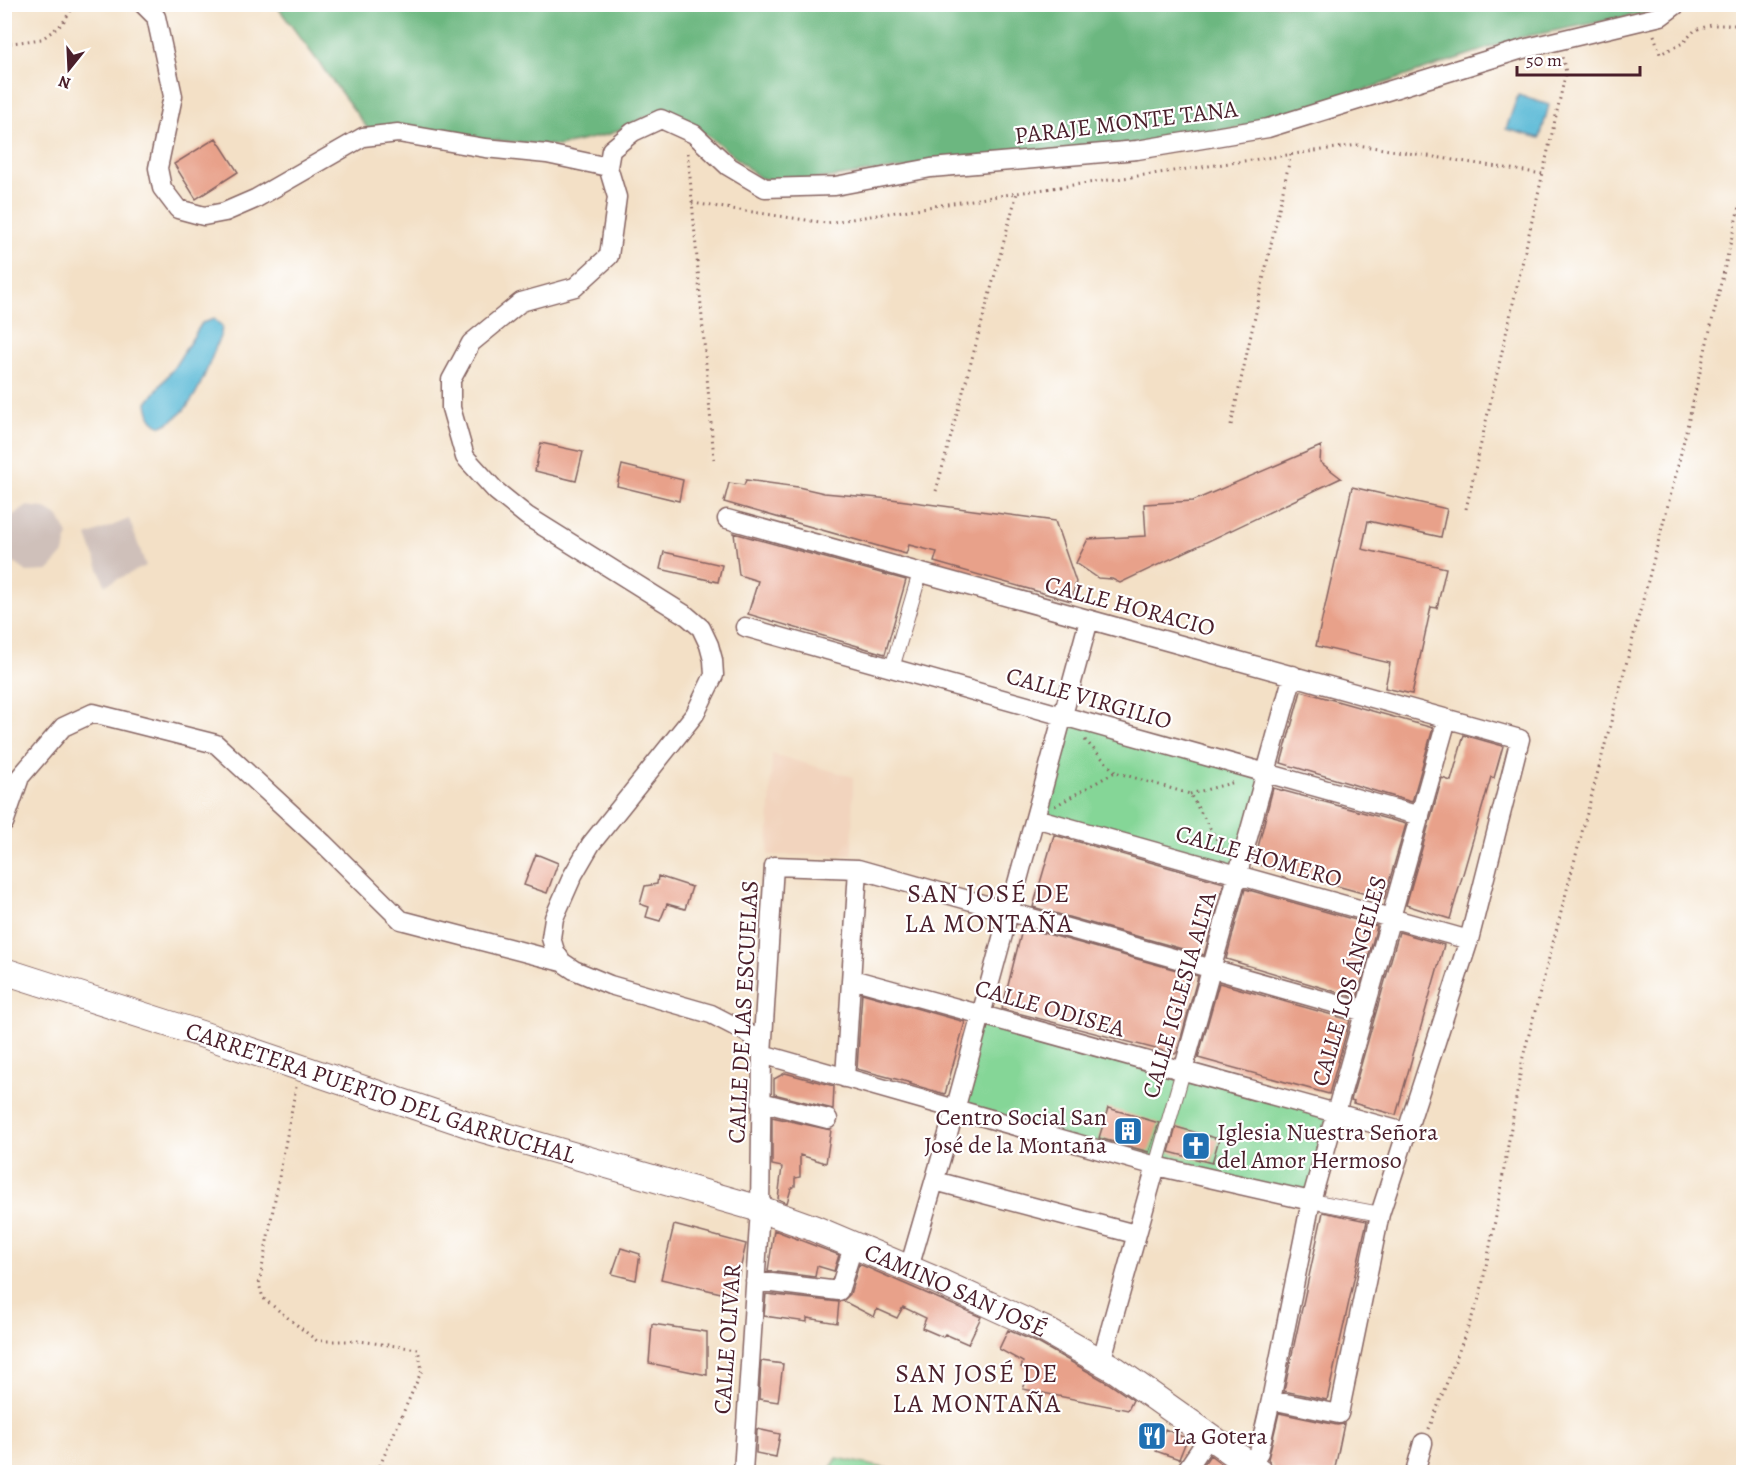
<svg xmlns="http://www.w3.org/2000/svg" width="1748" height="1477" font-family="Alegreya,serif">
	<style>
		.built { fill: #f2d4be }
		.industrial { fill: #cfc0ba }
		.green { fill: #85d697; stroke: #687a61; stroke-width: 1.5 }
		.forest { fill: #6cb780; stroke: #5b6b56; stroke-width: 1.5 }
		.water { fill: #56b8d5; stroke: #506c80; stroke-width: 1.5 }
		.building { fill: #e8a18a }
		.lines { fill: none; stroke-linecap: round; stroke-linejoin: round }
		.pedestrian-casing { stroke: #856361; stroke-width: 16 }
		.minor-casing { stroke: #856361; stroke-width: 21 }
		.secondary-casing { stroke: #856361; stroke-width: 28 }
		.path { stroke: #856361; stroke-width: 3; stroke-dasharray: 1.5 4.5; stroke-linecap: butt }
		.pedestrian { stroke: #fff; stroke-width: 14 }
		.minor { stroke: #fff; stroke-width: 18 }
		.secondary { stroke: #fff; stroke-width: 26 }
		.labels { text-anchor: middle; stroke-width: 4.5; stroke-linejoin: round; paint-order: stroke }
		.street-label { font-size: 24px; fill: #4a1f2b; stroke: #fff }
		.poi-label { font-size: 24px; fill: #4a1f2b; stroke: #fff; text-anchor: start }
		.neighbourhood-label { font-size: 26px; letter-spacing: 1.5px; fill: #4a1f2b; stroke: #fff }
	</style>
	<rect width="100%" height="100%" fill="#fff"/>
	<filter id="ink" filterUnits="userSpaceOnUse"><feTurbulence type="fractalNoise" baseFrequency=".0167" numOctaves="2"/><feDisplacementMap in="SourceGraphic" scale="12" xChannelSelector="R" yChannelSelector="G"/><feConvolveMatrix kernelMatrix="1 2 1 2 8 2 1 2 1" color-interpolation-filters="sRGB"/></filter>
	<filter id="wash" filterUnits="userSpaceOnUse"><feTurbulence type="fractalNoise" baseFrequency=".008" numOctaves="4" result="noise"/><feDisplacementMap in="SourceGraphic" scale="24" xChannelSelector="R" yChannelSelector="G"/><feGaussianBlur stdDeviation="1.35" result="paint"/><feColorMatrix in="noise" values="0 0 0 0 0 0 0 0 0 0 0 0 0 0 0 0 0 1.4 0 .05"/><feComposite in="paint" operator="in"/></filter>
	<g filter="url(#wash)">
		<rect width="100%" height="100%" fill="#f3e0c6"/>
		<path class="built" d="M772,754l81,23 -1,78h-84z"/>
		<path class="industrial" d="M26,506l18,2 15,9 9,18 -4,18 -16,18 -21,1 -15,-11 -7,-14v-20l8,-12z
			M129,519l17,47 -41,19 -18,-49z"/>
		<path class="green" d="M1063,716l202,57 -28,102 -202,-57z
			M982,1014l355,99 -26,88 -356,-91z
			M837,1458l66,14h-75z"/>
		<path class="forest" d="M276,5h1385l-15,8 -128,25 -248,84 -101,19 -300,31 -80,11 -29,-5 -41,-34 -34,-23 -39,-4 -36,17 -51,12 -191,-17z"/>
		<path class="water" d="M1518,95l31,10 -9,33 -34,-9z
			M214,319l8,7 -1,8c-13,30 -25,80 -60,92 -11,-6 -12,-11 -14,-23l28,-37 27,-43z"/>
		<g id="blocks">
			<path class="building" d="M216,138l22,34 -42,27 -22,-35z
				M541,443l42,9 -7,29 -41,-10z
				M1321,446l-1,16 21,16 -221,105 -8,-4 -14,-1 -22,-15 12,-24 58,-3 -2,-32 49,-3z
				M622,465l61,15 -4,21 -62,-15z
				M746,480l52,7 26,6 67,6 164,22 21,61 -5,19 -137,-39 3,-10 -28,-7 -3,9 -182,-52 5,-19 15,2z
				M1352,487l95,22 -6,28 -73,-16 -6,28 84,19 -9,40 -6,-1 -19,87 -27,-6 5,-25 -74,-17z
				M734,533l172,47 -21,74 -137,-40 10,-33 -19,-6z
				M664,552l58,13 -4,17 -58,-13z
				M1301,691l132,37 -21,74 -131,-39z
				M1464,735l39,11 -9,32 -3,-1 -41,142 -44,-14 36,-127 9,3z
				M1273,788l133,36 -22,75 -130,-36z
				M1054,835l170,48 -20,72 -171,-48z
				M536,854l22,9 -11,30 -23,-8z
				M658,876l34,11 -7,22 -18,-5 -7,17 -14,-4 3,-10 -9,-3 5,-18 12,-2z
				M1245,889l132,37 -20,72 -131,-39z
				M1026,928l172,48 -21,76 -2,2 -173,-45 20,-79 4,1z
				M1399,932l45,13 -48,170 -43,-12 1,-2 -3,-1z
				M1219,983l131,37 -21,74 -131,-36z
				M862,993l103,29 -20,72 -35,-10 1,-1 -54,-14z
				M785,1073l49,13 -1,23 -59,-15v-15z
				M1108,1108l51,15 -10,29 -50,-14z
				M772,1117l59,13 -5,33 -26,-8v22l-5,1v8l-4,3 -4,14 -9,-4 4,-32 -10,-2z
				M1176,1127l43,12 -7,24 -43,-11z
				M1323,1212l44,9 -40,179 -43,-9z
				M674,1225l72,19 -12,52 -73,-17z
				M774,1230l65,25 -5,16 -17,-5 -2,11 -47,-6z
				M621,1248l19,6 -4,26 -24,-6z
				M859,1264l122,53 -13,27 -23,-10 -2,3 -21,-9 4,-10 -23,-11 -6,11 -20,-9 -3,8 -31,-16 7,-7z
				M766,1294l73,8 -2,21 -30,-5v4l-43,-6z
				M652,1324l55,8v43l-58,-12z
				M1008,1330l30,13 70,40 25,17 -5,10 -105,-21 7,-18 -9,-4 2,-5 -24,-13z
				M761,1361l22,3 -5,38 -19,-3z
				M1279,1413l58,12 7,-1 -10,49h-55l-5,-4 -6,-10z
				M757,1429l23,5 -4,23 -20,-4z
				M1165,1429l22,10 -8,20 -23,-8z
				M1210,1455l24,18h-36z"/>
		</g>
	</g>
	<g filter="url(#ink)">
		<use href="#blocks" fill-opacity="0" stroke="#856361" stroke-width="1.5"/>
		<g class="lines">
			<g class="pedestrian-casing">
				<path id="pedestrian" d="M892,668l28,-95
					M1156,1166l27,-95
					M1311,1201l69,13"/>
			</g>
			<g class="minor-casing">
				<path id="minor" d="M143,4l13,13 17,79 -15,72 4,20 16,21 26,7 21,-4 30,-13 108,-62 35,-4 87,15 62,6 61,13
					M727,519l793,220 -51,201 -89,274 -41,200 -68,-14
					M745,627l675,189
					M1035,818l434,122
					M4,823l16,-46 43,-50 30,-14 123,31 107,99 78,77 161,42
					M852,979l556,154
					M762,1054l-9,-17 -9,-6 -33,-17 -101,-29 -36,-15 -12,-8 -7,-11 -4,-13 3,-20 19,-43 18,-31 104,-130 19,-39 -1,-15 -4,-15 -8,-17 -14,-12 -160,-100 -31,-25 -31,-34 -14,-49v-28l20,-37 50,-41 54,-15 34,-31 8,-59 -9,-30 3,-17 22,-18 28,-13 33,15 34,32 37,22 70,-2 96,-18 206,-18 131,-22 255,-79 138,-33 16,-12
					M762,1054l394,112 155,35
					M1183,1071l110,-396
					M845,1078l13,-209
					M761,1102l67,17
					M935,1181l200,53
					M909,1268l46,-158 134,-490
					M755,1281l84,10 15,-47
					M1101,1362l55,-196
					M1251,1465l8,-13 12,-52 40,-199 136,-482
					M743,1472l17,-263 2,-155 12,-188 84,3 507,143
					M1185,1472l25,-37
					M1415,1472l8,-29"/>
			</g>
			<g class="secondary-casing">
				<g id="secondary">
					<path id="s1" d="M4,971l200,64 278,94 278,80 53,19 118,50 114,52 71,40 144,102"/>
				</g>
			</g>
			<path class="path" d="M1654,35l6,19 23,-11 12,-13 16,-5h33
				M4,44l38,-5 20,-15 13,-20
				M688,153l26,306
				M692,203l134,20 191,-30 341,-48 185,29
				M1231,425l60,-271
				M936,491l81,-298
				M1466,509l100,-437 -4,-15
				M1085,740l30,32
				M1190,794l45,-12
				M1055,806l60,-34 75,22 34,58
				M296,1087l-37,197 4,14 54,43h42l59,8 4,21 -45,102
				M1429,1429l51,-133 16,-80 27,-159 152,-579 64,-271 5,-7"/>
			<use href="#pedestrian" class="pedestrian"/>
			<use href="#minor" class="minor"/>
			<use href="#secondary" class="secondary"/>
		</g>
	</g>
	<defs>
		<g id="building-square" transform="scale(1.5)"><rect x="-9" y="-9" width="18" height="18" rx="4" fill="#1f6fb2" stroke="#fff"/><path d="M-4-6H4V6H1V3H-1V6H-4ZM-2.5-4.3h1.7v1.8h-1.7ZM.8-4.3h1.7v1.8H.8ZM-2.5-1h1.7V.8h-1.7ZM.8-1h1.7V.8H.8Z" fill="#fff"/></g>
		<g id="church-square" transform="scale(1.5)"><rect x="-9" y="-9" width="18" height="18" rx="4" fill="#1f6fb2" stroke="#fff"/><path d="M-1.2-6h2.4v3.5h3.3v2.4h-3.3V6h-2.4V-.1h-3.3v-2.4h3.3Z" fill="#fff"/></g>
		<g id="restaurant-square" transform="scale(1.5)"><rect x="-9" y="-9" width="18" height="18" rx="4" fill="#1f6fb2" stroke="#fff"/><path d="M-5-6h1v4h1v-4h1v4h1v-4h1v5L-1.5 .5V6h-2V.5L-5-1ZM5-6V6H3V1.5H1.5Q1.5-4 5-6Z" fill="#fff"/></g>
	</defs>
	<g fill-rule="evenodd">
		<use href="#building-square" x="1128" y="1131"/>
		<use href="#church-square" x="1196" y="1146"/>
		<use href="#restaurant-square" x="1152" y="1436"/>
	</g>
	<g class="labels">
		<g class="street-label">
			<text transform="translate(1126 122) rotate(-7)" y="8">PARAJE MONTE TANA</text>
			<text transform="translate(1130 606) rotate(15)" y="8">CALLE HORACIO</text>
			<text transform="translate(1089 698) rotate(16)" y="8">CALLE VIRGILIO</text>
			<text transform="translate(1259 856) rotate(16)" y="8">CALLE HOMERO</text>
			<text transform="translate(1349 981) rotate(-74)" y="8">CALLE LOS ÁNGELES</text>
			<text transform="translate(1179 995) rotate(-74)" y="8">CALLE IGLESIA ALTA</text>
			<text transform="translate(1050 1008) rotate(16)" y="8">CALLE ODISEA</text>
			<text transform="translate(743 1012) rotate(-87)" y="8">CALLE DE LAS ESCUELAS</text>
			<text dy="8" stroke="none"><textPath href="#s1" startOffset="396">CARRETERA PUERTO DEL GARRUCHAL</textPath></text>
			<text dy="8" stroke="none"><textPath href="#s1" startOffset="1005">CAMINO SAN JOSÉ</textPath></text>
			<text transform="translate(727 1339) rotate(-86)" y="8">CALLE OLIVAR</text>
		</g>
		<g class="poi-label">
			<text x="1107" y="1125" text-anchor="end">Centro Social San<tspan x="1107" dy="28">José de la Montaña</tspan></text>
			<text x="1217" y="1140">Iglesia Nuestra Señora<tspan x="1217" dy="28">del Amor Hermoso</tspan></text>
			<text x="1173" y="1444">La Gotera</text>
		</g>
		<g class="neighbourhood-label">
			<text x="989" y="902">SAN JOSÉ DE<tspan x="989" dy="30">LA MONTAÑA</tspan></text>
			<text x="977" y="1382">SAN JOSÉ DE<tspan x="977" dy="30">LA MONTAÑA</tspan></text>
		</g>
	</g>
	<rect width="1748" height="1477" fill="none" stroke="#fff" stroke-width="24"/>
	<g transform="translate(69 69) rotate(198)" stroke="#ffffff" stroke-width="4.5" paint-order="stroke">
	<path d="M0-4.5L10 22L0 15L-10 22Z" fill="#4a1f2b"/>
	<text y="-9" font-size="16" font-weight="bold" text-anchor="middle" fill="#4a1f2b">N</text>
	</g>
	<path d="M1517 66v9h123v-9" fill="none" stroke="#4a1f2b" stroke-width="3"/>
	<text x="1526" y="66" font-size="18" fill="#4a1f2b" stroke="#ffffff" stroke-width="4.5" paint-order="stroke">50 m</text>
</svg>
